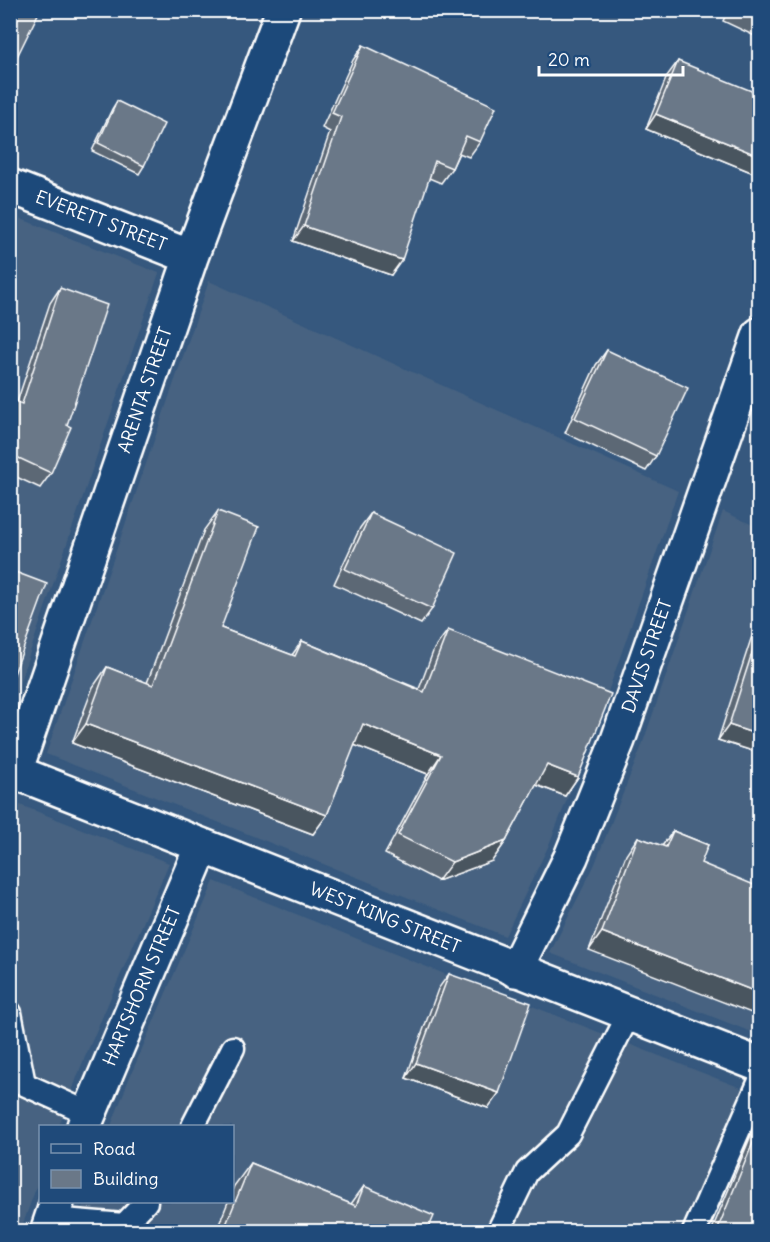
<svg xmlns="http://www.w3.org/2000/svg" width="770" height="1242" font-family="Delius,sans-serif">
	<style>
		.built { fill: #466281 }
		.lines { fill: none; stroke-linecap: round; stroke-linejoin: round }
		.lane-casing { stroke: #fff; stroke-width: 27 }
		.street-casing { stroke: #fff; stroke-width: 38 }
		.primary-casing { stroke: #fff; stroke-width: 38 }
		.lane { stroke: #1f4a7a; stroke-width: 22 }
		.street { stroke: #1f4a7a; stroke-width: 33 }
		.primary { stroke: #1f4a7a; stroke-width: 33 }
		.wall { fill: #5b6775; stroke: #fff; stroke-width: 1.5 }
		.shaded-wall { fill: #4a545f; stroke: #fff; stroke-width: 1.5 }
		.building { fill: #6a7888; stroke: #fff; stroke-width: 1.5 }
		.labels { text-anchor: middle; stroke-width: 4.5; stroke-linejoin: round; paint-order: stroke }
		.street-label { font-size: 18px; fill: #fff; stroke: #1f4a7a }
	</style>
	<rect width="100%" height="100%" fill="#36587e"/>
	<filter id="ink" filterUnits="userSpaceOnUse"><feTurbulence type="fractalNoise" baseFrequency=".0167" numOctaves="2"/><feDisplacementMap in="SourceGraphic" scale="12" xChannelSelector="R" yChannelSelector="G"/><feConvolveMatrix kernelMatrix="1 2 1 2 8 2 1 2 1" color-interpolation-filters="sRGB"/></filter>
	<g filter="url(#ink)">
		<path class="built" d="M11,215l148,58 -148,435z
			M209,281l469,210 -84,241 -46,115 -43,89 -459,-182z
			M723,511l36,17v507l-209,-82 44,-87 47,-118z
			M10,801l159,62 -87,201 -23,62h-19v51l-20,55 -10,-1z
			M214,881l310,125 3,-2 232,91v136l-686,1 11,-30h148v-76h-121l18,-47z"/>
		<g class="lines">
			<g class="lane-casing">
				<path id="lane" d="M10,1013l14,71 64,29
					M193,1126l40,-78
					M51,1219l73,6 22,-23
					M498,1232l29,-60 41,-38 61,-120
					M694,1232l66,-151"/>
			</g>
			<g class="street-casing">
				<path id="street" d="M10,186l181,71
					M15,772l176,-515 92,-247
					M515,970l56,-113 47,-117 142,-406
					M84,1126l118,-280
					M47,1232l10,-30"/>
			</g>
			<g class="primary-casing">
				<path id="primary" d="M10,770l750,295"/>
			</g>
			<use href="#lane" class="lane"/>
			<use href="#street" class="street"/>
			<use href="#primary" class="primary"/>
		</g>
		<path class="wall" d="M728,10h31v28l-36,-17z
			M363,45l117,97 -11,15 -10,-4 -7,15 -11,15 -12,-5 -38,97 -98,-34 37,-109 -8,-4 31,-68z
			M678,61l78,113 -110,-45 21,-53z
			M117,101l27,65 -5,8 -47,-23 20,-42z
			M60,288l-9,185 -11,15 -30,-14v-75l7,3 33,-99z
			M607,350l49,106 -10,15 -81,-38 31,-68z
			M218,511l3,117 71,27 10,-14 117,48 15,-40 14,-19 130,147 -13,19 -29,-11 -30,56 -14,20 -54,20 -53,-27 43,-80 -74,-29 -27,70 -14,19 -241,-91 21,-56 14,-20 40,16 57,-153z
			M371,513l61,96 -11,15 -87,-40 26,-56z
			M759,623v130l-41,-13 33,-101z
			M673,831l35,14 -119,105 37,-95 12,-18 24,9z
			M449,974l39,134 -82,-30 32,-89z
			M759,1120v112h-48l44,-106z
			M251,1163l100,41 13,-18 63,46h-211l12,-30h4v-11l2,-5z"/>
		<path class="shaded-wall" d="M656,114l103,42v12l-3,6 -110,-45z
			M304,226l98,34 -11,15 -98,-34z
			M86,724l241,91 -14,19 -241,-91z
			M363,724l78,31 -13,19 -79,-31z
			M729,725l30,10v18l-41,-13z
			M547,765l31,12 -13,19 -31,-12z
			M506,841l-14,20 -54,20 14,-19z
			M602,932l157,61v23l-170,-66z
			M416,1063l83,30 -11,15 -82,-30z
			M718,1228l9,4h-12z"/>
		<path class="building" d="M10,10h30l-30,61z
			M742,10h17v8z
			M363,45l133,62 -16,35 -14,-6 -14,32 -17,-7 -33,99 -98,-34 37,-109 -9,-4z
			M678,61l81,33v62l-103,-42z
			M117,101l47,23 -20,42 -46,-23z
			M60,288l47,17 -40,120 4,2 -20,46 -41,-19v-55l12,5z
			M607,350l81,38 -32,68 -81,-38z
			M218,511l41,16 -38,101 74,28 7,-15 122,51 24,-62 163,64 -33,83 -31,-12 -41,76 -54,21 -54,-27 43,-80 -78,-31 -36,91 -241,-91 21,-57 46,18z
			M371,513l86,40 -25,56 -87,-40z
			M10,570l37,14 -37,101z
			M759,631v104l-30,-10z
			M673,831l35,14 -7,18 58,24v106l-157,-61 36,-95 28,10z
			M449,974l82,29 -32,90 -83,-30z
			M759,1128v104h-32l-9,-4z
			M251,1163l105,43 8,-20 70,30 -7,16h-204z"/>
	</g>
	<g class="labels">
		<g class="street-label">
			<text transform="translate(101 221) rotate(21)" y="6">EVERETT STREET</text>
			<text transform="translate(145 390) rotate(-71)" y="6">ARENTA STREET</text>
			<text transform="translate(647 656) rotate(-71)" y="6">DAVIS STREET</text>
			<text transform="translate(385 918) rotate(22)" y="6">WEST KING STREET</text>
			<text transform="translate(142 986) rotate(-67)" y="6">HARTSHORN STREET</text>
		</g>
	</g>
	<rect width="770" height="1242" fill="none" stroke="#1f4a7a" stroke-width="36"/>
	<rect x="18" y="18" width="734" height="1206" fill="none" stroke="#fff" stroke-width="2" filter="url(#ink)"/>
	<rect x="39" y="1125" width="195" height="78" fill="#1f4a7a" stroke="#7992af" stroke-width="1.5"/>
	<rect x="51" y="1144" width="30" height="9" fill="#1f4a7a" stroke="#7992af" stroke-width="1.5"/>
	<text x="93" y="1155" font-size="18" fill="#ffffff">Road</text>
	<rect x="51" y="1170" width="30" height="18" fill="#6a7888" stroke="#7992af" stroke-width="1.5"/>
	<text x="93" y="1185" font-size="18" fill="#ffffff">Building</text>
	<path d="M539 66v9h144v-9" fill="none" stroke="#ffffff" stroke-width="3"/>
	<text x="548" y="66" font-size="18" fill="#ffffff" stroke="#1f4a7a" stroke-width="4.5" paint-order="stroke">20 m</text>
</svg>
